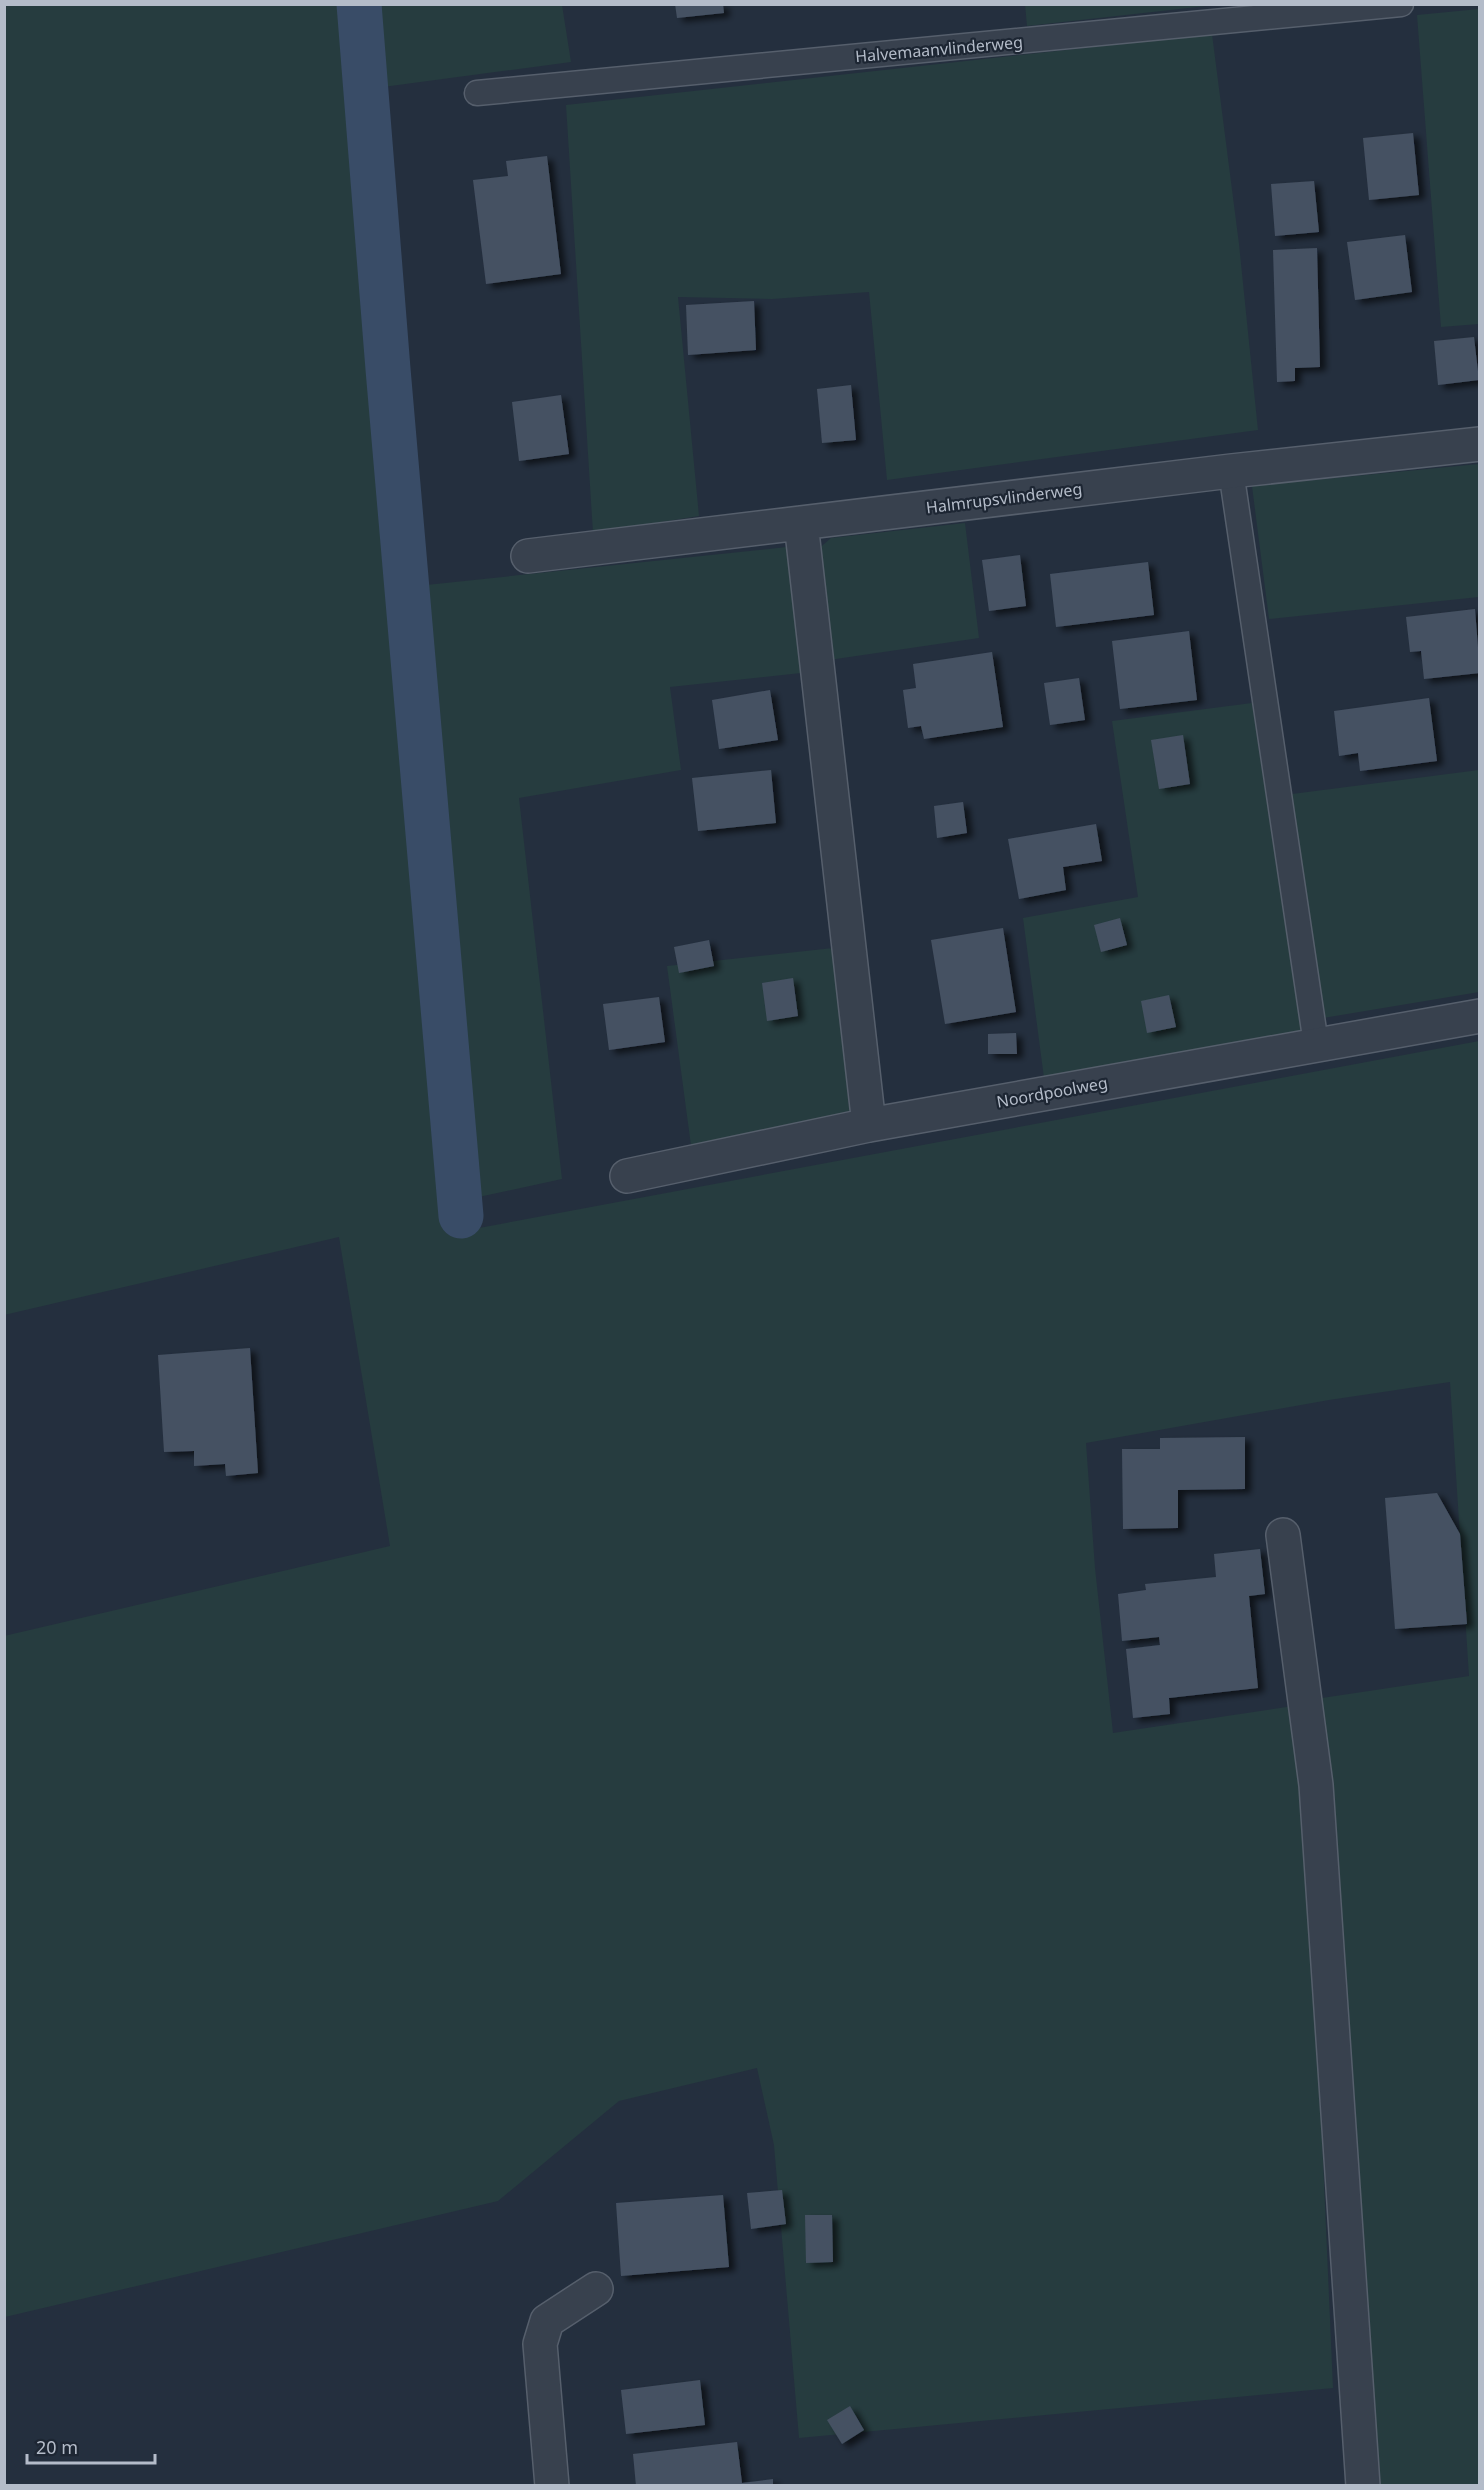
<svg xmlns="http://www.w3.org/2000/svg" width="1484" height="2490" font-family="'Noto Sans',sans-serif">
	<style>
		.green { fill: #263c3f }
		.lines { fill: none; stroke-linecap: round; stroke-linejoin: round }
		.canal { stroke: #394c67; stroke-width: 45 }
		.building { fill: #455162; filter: url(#shadow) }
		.service-casing { stroke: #565f6c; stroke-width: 27 }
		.minor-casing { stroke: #565f6c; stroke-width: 36 }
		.service { stroke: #38414e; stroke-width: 24 }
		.minor { stroke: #38414e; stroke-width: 33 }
		.labels { text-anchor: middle; stroke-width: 4.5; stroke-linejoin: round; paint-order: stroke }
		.street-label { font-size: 16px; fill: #b4bcc9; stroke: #1d2633 }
	</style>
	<defs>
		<filter id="shadow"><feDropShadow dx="6" dy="4" stdDeviation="3" flood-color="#0009"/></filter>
	</defs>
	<rect width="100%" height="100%" fill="#242f3e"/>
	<path class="green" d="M1025,4h190v1l-188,21z
		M5,5h340l11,98 91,1131 1032,-193v1444h-104l-34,-569 -19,-218 147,-22 -19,-294 -121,18 -243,43 9,125 18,165 180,-27 14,89 26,593 -534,50 -25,-293 -17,-77 -138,33 -121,100 -493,116 -1,-681 386,-90 -51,-309 -335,78z
		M359,5h203l9,57 -203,27z
		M1479,9v315l-38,3 -24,-312z
		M1212,34l27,210 19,186 -371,50 -18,-188 -97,7 -94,-2 21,219 -106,17 -27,-428z
		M1479,464v133l-210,22 -17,-133z
		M965,523l14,115 -150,22 -13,-109 15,-13z
		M787,547l14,126 -131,14 11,83 -162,28 43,381 -102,22 -53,-614z
		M1252,703l49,328 -257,47 -21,-160 115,-21 -26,-176z
		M1479,770v222l-156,26 -31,-224z
		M833,948l18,179 -159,26 -25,-187z"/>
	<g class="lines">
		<path class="canal" d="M359,4l29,365 73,847"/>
	</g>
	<path class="building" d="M675,4h48l1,9 -47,5z
		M1413,133l6,62 -50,5 -6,-62z
		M547,156l14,118 -75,10 -13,-104 35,-4 -2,-15z
		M1314,181l5,51 -44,4 -4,-52z
		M1405,235l7,57 -57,8 -8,-58z
		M1317,248l3,119 -25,1v13l-18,1 -4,-132z
		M754,301l2,49 -68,5 -2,-50z
		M1474,337l5,43 -41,5 -4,-44z
		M851,385l5,55 -34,3 -5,-54z
		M561,395l8,59 -50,7 -7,-59z
		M1020,555l6,51 -37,5 -7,-51z
		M1148,562l6,53 -98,12 -6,-53z
		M1475,609l5,64 -56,6 -3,-28 -11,1 -4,-35z
		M1189,631l8,69 -77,9 -8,-68z
		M992,652l11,75 -79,12 -3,-13 -13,2 -5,-38 13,-2 -3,-24z
		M1079,678l6,42 -35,5 -6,-42z
		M770,690l8,50 -59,9 -7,-49z
		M1429,698l8,63 -77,10 -2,-18 -19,3 -5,-45z
		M1183,735l7,49 -31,5 -8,-49z
		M771,770l5,53 -78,8 -6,-53z
		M963,802l4,31 -30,5 -3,-32z
		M1096,824l6,37 -39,6 3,23 -47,9 -11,-60z
		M1120,918l7,27 -26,7 -7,-27z
		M1003,928l13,84 -71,12 -14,-84z
		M709,940l5,26 -35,7 -5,-26z
		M793,978l5,38 -31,5 -5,-38z
		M1169,995l7,32 -29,6 -6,-32z
		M659,997l6,45 -56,8 -6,-46z
		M1016,1033l1,21h-29v-20z
		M250,1348l8,125 -32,3 -1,-12 -31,2v-15l-30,1 -6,-97z
		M1245,1437v52l-67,1v38l-55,1 -1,-80h38v-11z
		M1437,1493l23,41 7,90 -72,5 -10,-131z
		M1260,1549l5,45 -16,2 9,92 -89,10 1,16 -37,4 -7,-69 34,-4 -1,-8 -37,4 -4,-47 28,-4 -1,-6 71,-7 -2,-23z
		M782,2190l4,34 -35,5 -4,-36z
		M723,2195l6,72 -108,9 -5,-73z
		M805,2215h27l1,47 -27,1z
		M700,2380l5,45 -79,9 -5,-44z
		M850,2406l14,24 -22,14 -15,-24z
		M737,2442l5,41 31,-4v7h-137l-3,-32z"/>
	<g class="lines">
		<g class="service-casing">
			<path id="service" d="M477,93l924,-89
				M1231,471l85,573"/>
		</g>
		<g class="minor-casing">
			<path id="minor" d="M801,523l68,602
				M528,556l703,-85 249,-27
				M627,1176l242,-51 611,-109
				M1283,1535l33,250 47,701
				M552,2486l-12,-142 7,-23 49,-32"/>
		</g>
		<use href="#service" class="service"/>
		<use href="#minor" class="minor"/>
	</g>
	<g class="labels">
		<g class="street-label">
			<text transform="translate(939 49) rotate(-5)" y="6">Halvemaanvlinderweg</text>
			<text transform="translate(1004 498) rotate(-7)" y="6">Halmrupsvlinderweg</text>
			<text transform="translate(1052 1092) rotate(-10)" y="6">Noordpoolweg</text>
		</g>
	</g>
	<rect width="1484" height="2490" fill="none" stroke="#b4bcc9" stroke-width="12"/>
	<path d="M27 2454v9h128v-9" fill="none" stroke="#b4bcc9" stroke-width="3"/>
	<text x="36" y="2454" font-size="18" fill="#b4bcc9" stroke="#1d2633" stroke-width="4.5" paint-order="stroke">20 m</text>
</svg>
